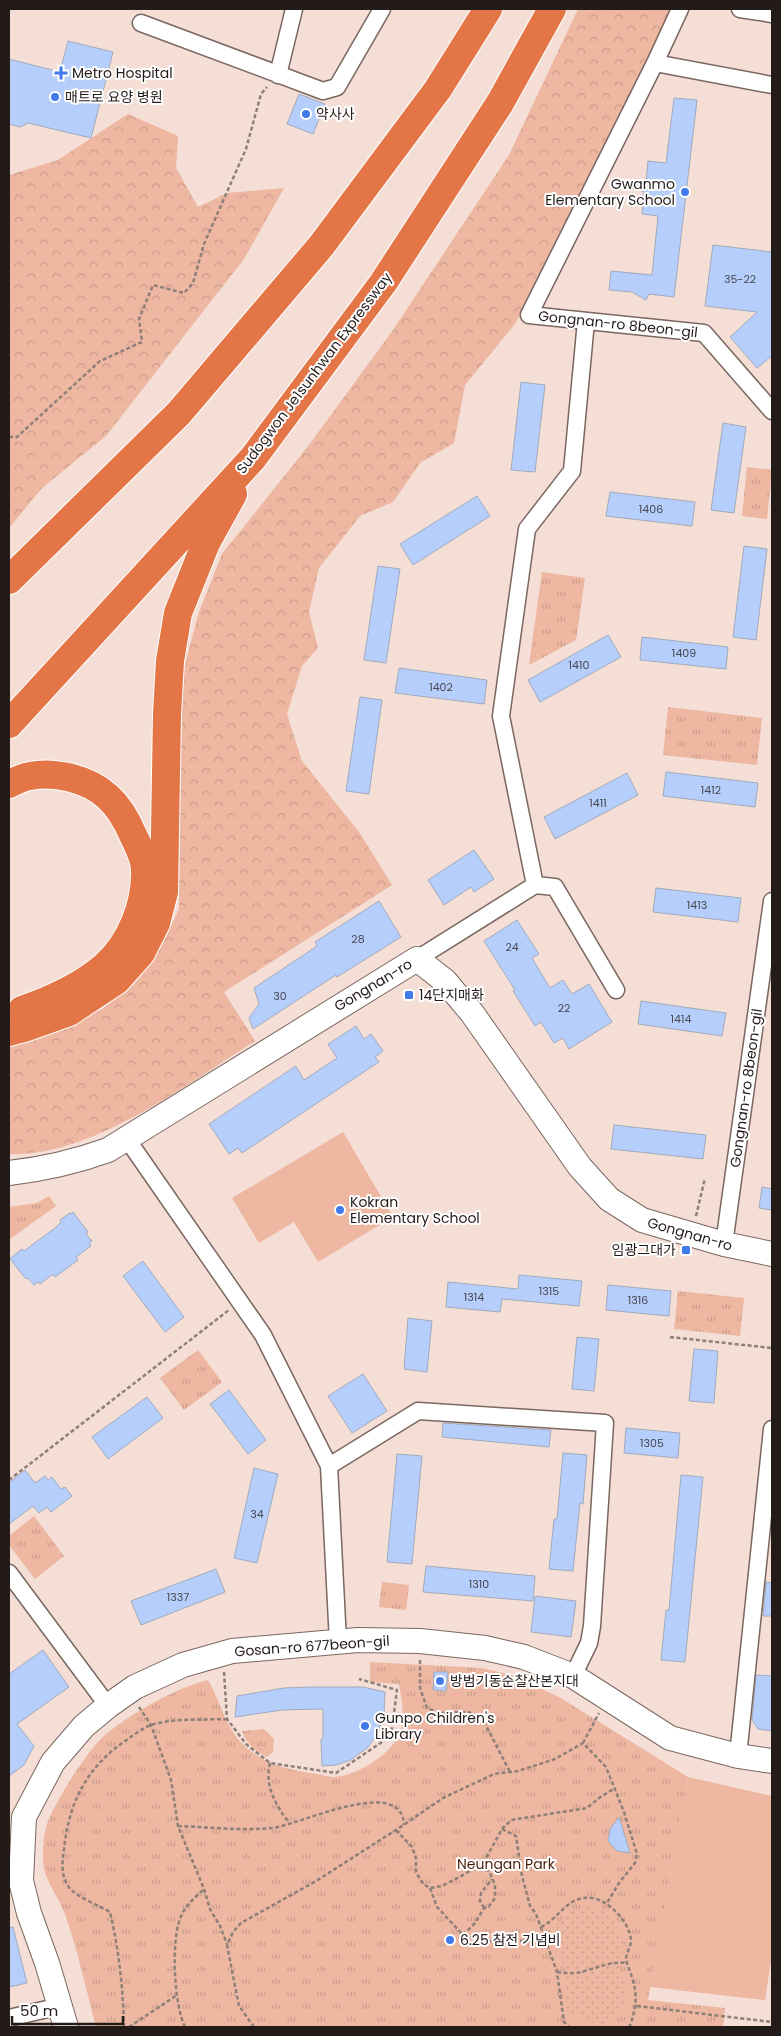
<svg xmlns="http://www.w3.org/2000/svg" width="781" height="2036" font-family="Poppins,'Noto Sans KR',sans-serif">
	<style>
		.grass { fill: #edb7a1 }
		.forest { fill: url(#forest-crowns) }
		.park { fill: url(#park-tufts) }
		.garden { fill: url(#garden-dots) }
		.building { fill: #b5cefc; stroke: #a1abbc }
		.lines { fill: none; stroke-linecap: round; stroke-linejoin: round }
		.street-casing { stroke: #7a675f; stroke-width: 19 }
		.secondary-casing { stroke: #7a675f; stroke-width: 26 }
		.highway-casing { stroke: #fff; stroke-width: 30 }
		.path { stroke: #8e7f79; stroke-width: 2.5; stroke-dasharray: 4 2.5; stroke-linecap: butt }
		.street { stroke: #fff; stroke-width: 16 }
		.secondary { stroke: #fff; stroke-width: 24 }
		.highway { stroke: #e37546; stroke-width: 28 }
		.poi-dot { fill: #4079e9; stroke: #fff; stroke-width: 2 }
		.labels { text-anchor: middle; stroke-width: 4; stroke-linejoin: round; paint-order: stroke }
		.number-label { font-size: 11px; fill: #484851 }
		.poi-label { font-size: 14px; fill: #231b18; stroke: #fff; text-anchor: start }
		.street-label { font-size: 14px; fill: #231b18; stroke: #fff }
		.park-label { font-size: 14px; fill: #491e0c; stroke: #fff }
	</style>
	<defs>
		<pattern id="forest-crowns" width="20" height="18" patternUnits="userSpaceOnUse" patternTransform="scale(1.25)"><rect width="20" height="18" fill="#edb7a1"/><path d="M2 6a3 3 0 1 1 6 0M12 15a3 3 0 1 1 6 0" fill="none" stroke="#cb9d8a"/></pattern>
		<pattern id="park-tufts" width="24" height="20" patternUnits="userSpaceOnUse" patternTransform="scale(1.25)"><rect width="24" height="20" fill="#edb7a1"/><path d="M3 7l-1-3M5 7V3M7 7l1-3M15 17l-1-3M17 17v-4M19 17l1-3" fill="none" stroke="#cb9d8a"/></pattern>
		<pattern id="garden-dots" width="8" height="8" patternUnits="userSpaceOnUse" patternTransform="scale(1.25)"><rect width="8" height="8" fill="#edb7a1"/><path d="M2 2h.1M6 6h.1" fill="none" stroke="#cb9d8a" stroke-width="1.8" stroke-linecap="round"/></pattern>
	</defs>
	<rect width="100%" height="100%" fill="#f4ded5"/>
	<path class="grass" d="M343,1132l50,85 -75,45 -24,-40 -35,21 -27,-45z
		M688,1777l84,19v158l-7,46 -115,-13z"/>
	<path class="forest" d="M578,9h93l-26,59 -130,256 -50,61 -11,58 -34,20 -27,39 -33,14 -41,52 -10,44 9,36 -16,18 -15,48 15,47 57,71 33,53 -168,107 31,49c-66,42 -165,117 -246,113v-110l54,-16 39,-19 32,-25 26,-36 19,-39 2,-230 18,-67 23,-58 87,-109 84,-115 116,-175z
		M128,114l50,22 -2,32 22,39 29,-14 57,-5 -40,71 -138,177 -64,52 -33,40v-353l49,-15z"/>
	<path class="park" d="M747,467l25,3 -5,49 -25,-3z
		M542,572l43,6 -9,62 -47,25z
		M668,707l94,11 -5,47 -94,-10z
		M49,1196l7,10 -46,33 -1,-3v-29l28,-4z
		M678,1291l66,7 -4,38 -66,-7z
		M198,1350l24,32 -38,28 -24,-32z
		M34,1516l30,40 -29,23 -26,-34v-9z
		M382,1582l27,3 -3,25 -27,-3z
		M370,1662l112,6 29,7 48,22 129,80 -40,223 77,8 -2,19h-627c-10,-38 -18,-76 -31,-113 -6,-16 -17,-29 -21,-45 -2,-12 -1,-30 2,-42 6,-21 42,-78 59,-92 25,-21 72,-48 103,-55 13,22 18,51 39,68 21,18 44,22 70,26 6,1 13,4 19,3 22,-3 51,-20 62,-40 8,-15 4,-37 1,-53l-29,-2z
		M264,1729l10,10 -1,13 -6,5c-12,-6 -20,-13 -25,-26z"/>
	<path class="garden" d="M590,1906l14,5 6,5 13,22 2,10 -8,14 10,27 -1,16 -11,11 -12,8c-17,-2 -39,-8 -39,-29 0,-8 3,-15 2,-23 -2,-10 -10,-18 -12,-28 -2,-20 18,-37 36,-38z"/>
	<path class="building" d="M68,41l45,11 -22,86 -63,-15 -8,4 -11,-3v-65l51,13z
		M299,94l26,10 -12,30 -26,-10z
		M674,98l23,2 -23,197 -25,-3 -3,6 -14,-8 -23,-2 2,-19 41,4 6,-59 -16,-2 2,-22 -13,-6 15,-4 2,-21 18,2z
		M713,245l59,7v104l-15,12 -27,-31 27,-25 -52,-6z
		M521,382l24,3 -10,87 -24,-2z
		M723,423l23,4 -12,86 -23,-3z
		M610,492l85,10 -3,24 -86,-10z
		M477,496l13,20 -77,49 -13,-21z
		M744,546l23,3 -11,91 -23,-3z
		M378,566l22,3 -14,94 -22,-3z
		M608,635l13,22 -81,45 -12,-22z
		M642,637l86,10 -2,22 -86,-9z
		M399,668l88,12 -3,24 -89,-11z
		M360,697l22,3 -13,94 -23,-3z
		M666,772l92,11 -3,24 -92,-11z
		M627,773l11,22 -83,44 -11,-22z
		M474,850l20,29 -20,13 -3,-5 -27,18 -16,-25z
		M656,888l85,10 -3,24 -85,-10z
		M379,901l22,36 -64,40 -1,-2 -83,54 -4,-11 10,-14 -5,-16 63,-42 -2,-4z
		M517,920l22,34 -7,4 18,30 13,-8 9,14 17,-10 23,38 -43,27 -6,-11 -9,5 -13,-21 -6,4 -22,-35 2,-1 -31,-49z
		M641,1001l85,12 -4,23 -84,-12z
		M356,1026l8,13 7,-5 12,17 -8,6 4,5 -137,91 -4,-5 -9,6 -20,-30 87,-58 8,14 33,-22 -9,-14z
		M614,1125l92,10 -3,24 -92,-10z
		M762,1187l10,2v21l-13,-2z
		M73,1212l15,20 -2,2 6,7 -3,2 2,3 -15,11 2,3 -23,17 -2,-3 -13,10 -2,-2 -4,3 -6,-7 -2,1 -16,-20 2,-2 10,-8 2,2 8,-6 23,-17 6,-6 -1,-2 10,-7 1,1z
		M143,1261l41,56 -19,15 -42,-56z
		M519,1275l63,6 -3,25 -77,-7 -2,13 -54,-5 2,-25 70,7z
		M608,1285l63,6 -2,25 -63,-6z
		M408,1318l24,3 -5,51 -23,-3z
		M577,1337l22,2 -5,52 -22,-2z
		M694,1349l24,2 -4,52 -25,-2z
		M363,1374l24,37 -35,22 -24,-37z
		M229,1390l37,50 -18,14 -38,-50z
		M147,1397l16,21 -55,41 -16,-22z
		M443,1423l108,7 -2,17 -107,-10z
		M626,1428l54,5 -2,25 -54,-5z
		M563,1453l24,2 -4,49 -3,-1 -7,68 -24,-2 5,-50h3z
		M397,1454l25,2 -10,108 -25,-2z
		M254,1468l24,6 -21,89 -23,-5z
		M25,1470l10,13 10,-7 3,4 4,-3 9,12 4,-2 7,9 -21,16 -4,-5 -8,6 -6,-7 -24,18v-41z
		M681,1475l22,2 -18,185 -24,-2 5,-50h3z
		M426,1566l109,10 -2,25 -110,-9z
		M216,1569l9,23 -84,33 -10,-24z
		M766,1582l6,1v33h-9z
		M535,1596l41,5 -5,36 -40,-5z
		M43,1650l26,37 -52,37 17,22 -10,19 -15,11v-102z
		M434,1672h14l-2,19 -13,-1z
		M756,1675l16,1v55l-14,-2 -6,-9z
		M309,1687h54l22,5 -1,23 -7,20 -9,12 -17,13 -15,5 -14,1 -1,-27 2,-1v-29l-41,1 -47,7 2,-21 47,-8z
		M619,1817l11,36 -13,-2 -9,-10 2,-12z
		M13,1927l14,56 -18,4v-59z"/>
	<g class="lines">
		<g class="street-casing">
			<path id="street" d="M680,9l-25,54 -126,252 175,18 68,78
				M740,9l32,5
				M141,23l182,68 14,-4 45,-78
				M655,63l117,22
				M278,75l16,-66
				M535,885l20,2 61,103
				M417,959l118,-74 -34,-169 26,-187 45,-58 14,-150
				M127,1139l136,196 66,131 9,176
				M724,1244l48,-343
				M329,1466l89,-55 187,12 -13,203 -3,17 -16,33
				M9,1573l99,133
				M738,1756l34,-327
				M9,2018l51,-12"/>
		</g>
		<g class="secondary-casing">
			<path id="secondary" d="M9,1173c35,-4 66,-11 99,-23l309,-191 28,22 27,32 108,154 29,32 33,21 82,24 48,10
				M66,2027l-19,-64 -18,-50 -8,-32 3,-64 29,-55 31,-36 24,-20 27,-19 48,-22 49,-14 126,-11 62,1 65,7 39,9 49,19 97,62 68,18 34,5"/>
		</g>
		<g class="highway-casing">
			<path id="highway" d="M9,580l170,-167 142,-167 117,-157 50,-80
				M9,724l244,-266 130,-175 117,-180 52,-94
				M9,784c6,-3 14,-7 21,-8 25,-5 59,3 78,21 11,10 19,24 25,38 5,10 12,24 12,35 1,34 -14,73 -40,96 -23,20 -54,34 -83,44
				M9,1032l15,-4 45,-16 48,-32 24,-27 15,-30 8,-31 3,-178 3,-53 8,-48 28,-70 27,-49"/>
		</g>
		<path class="path" d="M9,437h8l83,-76 42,-19 -3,-23 14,-34 31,8 9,-10 11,-39 42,-95 15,-55 6,-7
			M696,1216l9,-38
			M670,1337l102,11
			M9,1480l220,-170
			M420,1660v28l7,20 12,5 29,-1 14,6 28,54
			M224,1672l3,47 19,25 24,19 66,10 55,-37 6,-46 -38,-11
			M139,1707l12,18 20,55 7,46 26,63 6,20 10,17 7,18
			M583,1743l16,-30
			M270,1763c-6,23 6,42 19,60
			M178,1826c31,1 62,5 93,2 25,-1 131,-55 133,-3
			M502,1829l14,7 6,40 8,30 6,8 21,58 7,50 5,5
			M396,1830l16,17 4,11v14l7,12 7,4 12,-2 23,-12 20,-14 17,-31 9,-9 76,-12 12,-10 16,-10
			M430,1888l7,19 26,28 13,4 8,-1 9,4 52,-2
			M484,1908l-4,-7 1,-8 11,-14
			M541,1927c18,-8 26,-32 51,-29 17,2 38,25 39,42 0,7 -5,13 -5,19 1,6 4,12 6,18 6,19 4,30 -2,49l-3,1
			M463,1935l12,-12 9,-15 5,-2 6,-8v-13l-6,-14 -12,-4
			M557,1972c8,1 17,2 24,0 16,-4 29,-11 47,-9
			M637,2006l135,16
			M124,2027c-1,-39 -5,-77 -14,-115 -10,-6 -36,-16 -42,-26 -7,-11 -6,-24 -4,-37 5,-47 23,-83 64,-110 7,-5 15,-11 23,-14 22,-7 53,-5 76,-6
			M129,2027l48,-32
			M185,2027c-11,-22 -14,-85 -5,-108 4,-12 14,-21 24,-30
			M254,2027l-15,-21 -12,-61 6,-13 8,-9 75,-42 80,-51 47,-32 51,-24 24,-3 37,-12 28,-16 23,24 18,45 13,42 -2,9 -16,20 -12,20"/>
		<use href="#street" class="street"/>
		<use href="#secondary" class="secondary"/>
		<use href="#highway" class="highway"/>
	</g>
	<g class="poi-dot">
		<path d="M58.5 65.5h5v5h5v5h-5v5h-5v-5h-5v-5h5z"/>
		<circle cx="55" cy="97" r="5"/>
		<circle cx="306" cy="114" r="5"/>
		<circle cx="685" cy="192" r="5"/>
		<rect x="404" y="990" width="10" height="10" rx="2.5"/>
		<circle cx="340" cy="1210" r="5"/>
		<rect x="681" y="1245" width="10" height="10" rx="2.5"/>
		<circle cx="440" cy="1681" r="5"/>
		<circle cx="365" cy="1726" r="5"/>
		<circle cx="450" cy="1940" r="5"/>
	</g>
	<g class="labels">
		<g class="number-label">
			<text x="740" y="283">35-22</text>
			<text x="651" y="513">1406</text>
			<text x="684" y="657">1409</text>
			<text x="579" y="669">1410</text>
			<text x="441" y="691">1402</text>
			<text x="711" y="794">1412</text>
			<text x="598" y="807">1411</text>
			<text x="697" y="909">1413</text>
			<text x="358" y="943">28</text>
			<text x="512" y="951">24</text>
			<text x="280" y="1000">30</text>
			<text x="564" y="1012">22</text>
			<text x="681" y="1023">1414</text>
			<text x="549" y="1295">1315</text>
			<text x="474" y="1301">1314</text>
			<text x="638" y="1304">1316</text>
			<text x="652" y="1447">1305</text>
			<text x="257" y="1518">34</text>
			<text x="479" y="1588">1310</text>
			<text x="178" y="1601">1337</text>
		</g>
		<g class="poi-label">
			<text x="72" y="78">Metro Hospital</text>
			<text x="65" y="102">매트로 요양 병원</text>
			<text x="316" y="119">약사사</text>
			<text x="675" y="189" text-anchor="end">Gwanmo<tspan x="675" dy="16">Elementary School</tspan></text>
			<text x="419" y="1000">14단지매화</text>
			<text x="350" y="1207">Kokran<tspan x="350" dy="16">Elementary School</tspan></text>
			<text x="676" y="1255" text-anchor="end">임광그대가</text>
			<text x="450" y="1686">방범기동순찰산본지대</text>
			<text x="375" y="1723">Gunpo Children's<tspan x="375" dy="16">Library</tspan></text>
			<text x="460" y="1945">6.25 참전 기념비</text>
		</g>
		<g class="street-label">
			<text transform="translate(618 324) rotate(6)" y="5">Gongnan-ro 8beon-gil</text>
			<text transform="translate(314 373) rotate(-53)" y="5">Sudogwon Je1sunhwan Expressway</text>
			<text transform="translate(373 985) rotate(-31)" y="5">Gongnan-ro</text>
			<text transform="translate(746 1088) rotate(-82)" y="5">Gongnan-ro 8beon-gil</text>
			<text transform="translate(690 1234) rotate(16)" y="5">Gongnan-ro</text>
			<text transform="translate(312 1646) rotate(-4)" y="5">Gosan-ro 677beon-gil</text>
		</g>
		<g class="park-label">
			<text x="506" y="1869">Neungan Park</text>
		</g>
	</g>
	<rect width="781" height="2036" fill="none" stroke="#231b18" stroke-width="20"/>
	<path d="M12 2016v8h111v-8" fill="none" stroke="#231b18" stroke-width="2.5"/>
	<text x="20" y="2016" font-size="15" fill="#231b18" stroke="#ffffff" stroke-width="4" paint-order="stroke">50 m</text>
</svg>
